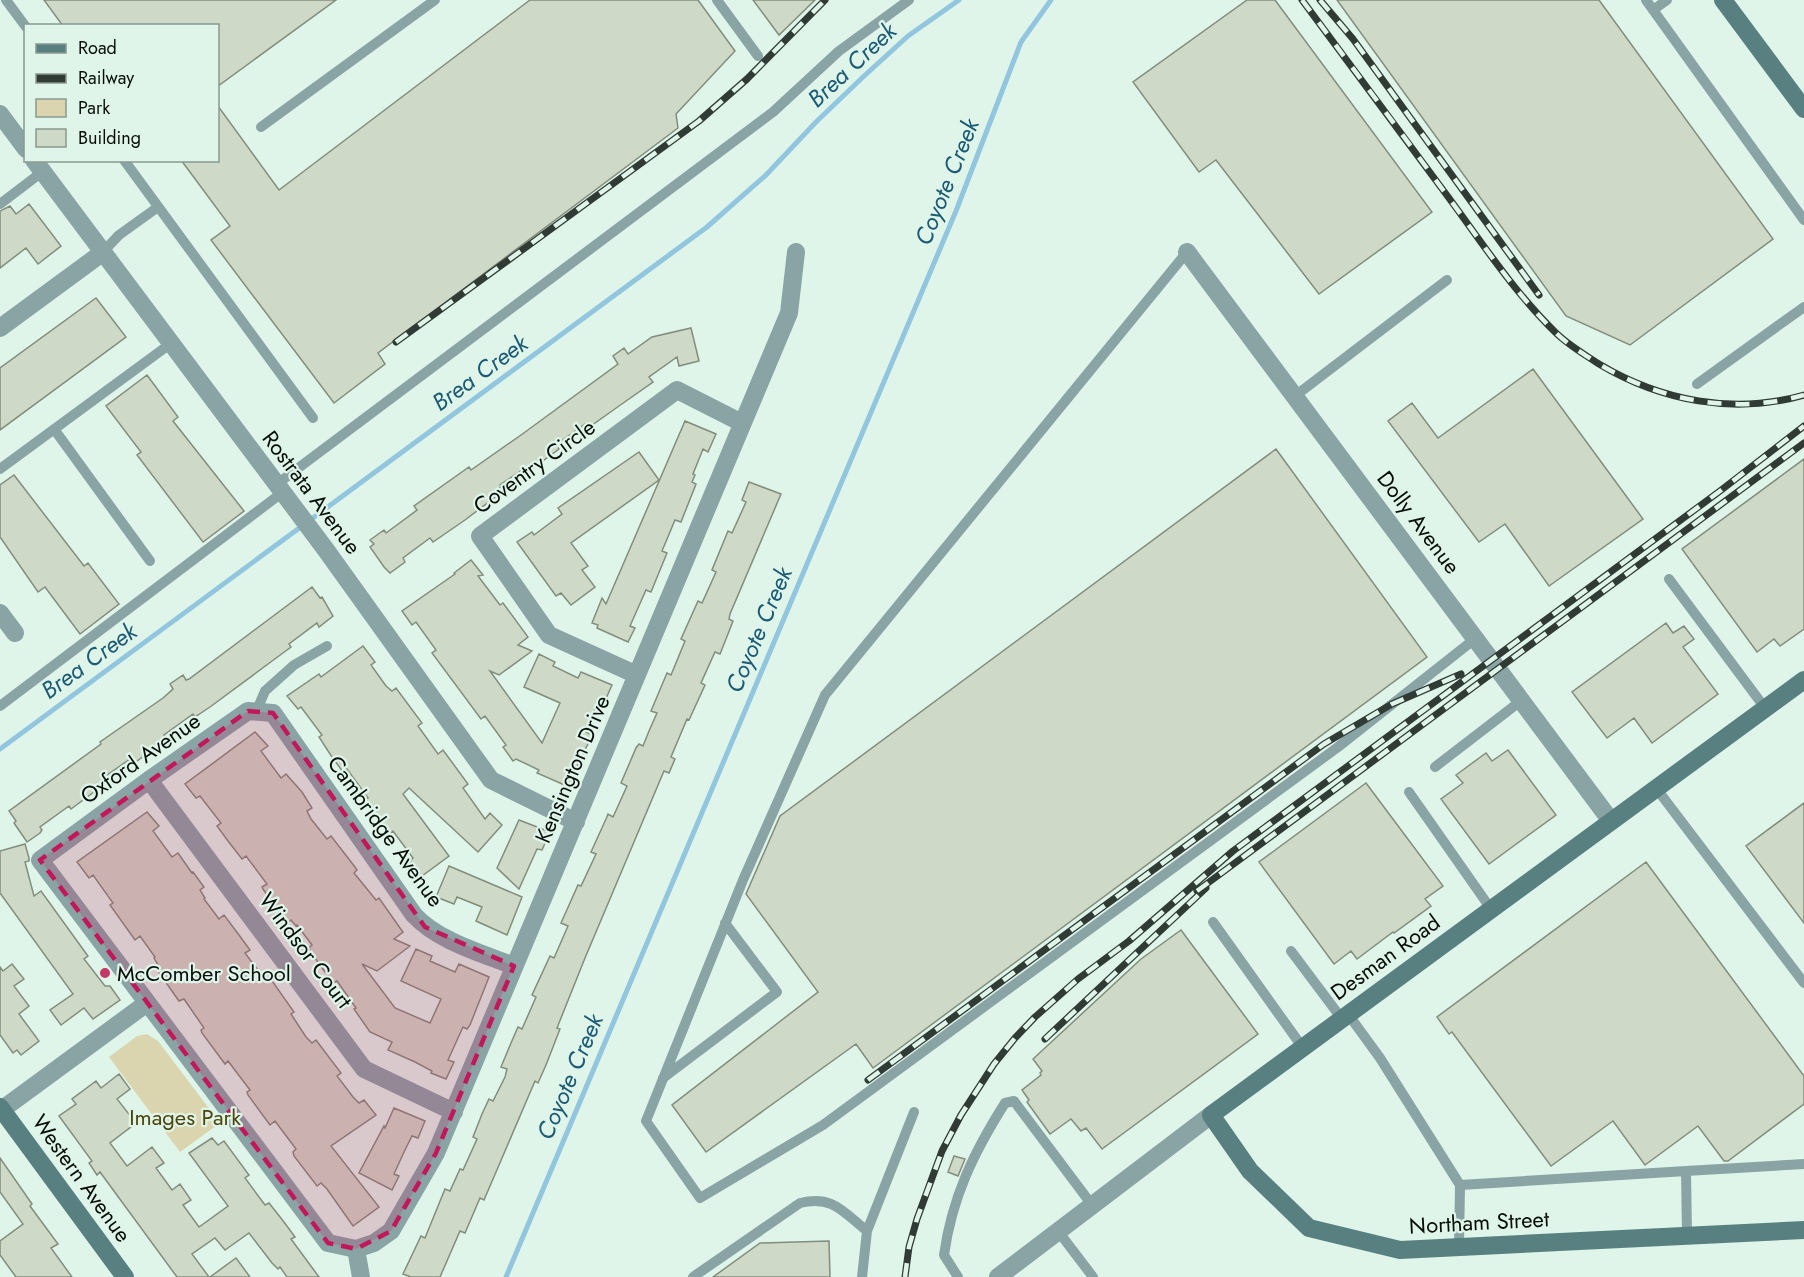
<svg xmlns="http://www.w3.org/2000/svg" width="1804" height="1277" font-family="Jost,sans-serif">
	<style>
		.green { fill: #dbd5af }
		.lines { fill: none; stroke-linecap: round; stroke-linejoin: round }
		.stream { stroke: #92c5de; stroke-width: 5 }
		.building { fill: #ced9c7; stroke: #828d7c; stroke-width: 1.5 }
		.lane { stroke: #8aa4a5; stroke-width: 10 }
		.street { stroke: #8aa4a5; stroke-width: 18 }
		.secondary { stroke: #598081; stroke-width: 18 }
		.rail-casing { stroke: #313b35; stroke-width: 7 }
		.rail { stroke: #dff5ea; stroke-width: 4.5; stroke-dasharray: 14; stroke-linecap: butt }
		.marked { fill: #c2185b; fill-opacity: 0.2; stroke: #c2185b; stroke-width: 4.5; stroke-dasharray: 12 8; stroke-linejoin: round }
		.poi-dot { fill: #c33667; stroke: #dff5ea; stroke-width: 2 }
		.labels { text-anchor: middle; stroke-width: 4.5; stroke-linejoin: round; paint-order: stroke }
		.street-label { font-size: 22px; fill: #070e0a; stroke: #dff5ea }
		.poi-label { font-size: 22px; fill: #070e0a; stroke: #dff5ea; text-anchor: start }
		.park-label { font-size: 22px; fill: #4d4509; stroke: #dff5ea }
		.water-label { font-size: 24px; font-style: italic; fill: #1c5b75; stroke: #dff5ea }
	</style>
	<rect width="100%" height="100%" fill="#dff5ea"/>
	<path class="green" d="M147,1034l11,7 62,82 -40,29 -71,-95 28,-21z"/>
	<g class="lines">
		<path class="stream" d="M0,749l707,-522 59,-52 50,-53 47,-45 45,-41 51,-36
			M506,1277l450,-1066 65,-169 30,-42"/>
	</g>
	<path class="building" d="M44,0h292l-118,86v-60h-155z
		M530,0h168l37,51 -59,63 2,14 -300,225 7,11 -51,39 -123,-163 19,-14 -49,-66h37v-54l61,84z
		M753,0h62l-36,35z
		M1247,0h28l157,212 -113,82 -103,-134 -17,12 -66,-90z
		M1337,0h262l174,239 -143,106 -64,-29z
		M29,204l32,42 -23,18 -12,-16 -26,20v-57l10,-5 6,8z
		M96,298l30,39 -126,93v-62z
		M691,328l8,33 -20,5 -2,-9 -28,20 4,5 -34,24 -31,22 -3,-4 -7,5 -22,16 3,4 -34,25 -3,-4 -22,15 1,2 -6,4 3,4 -33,25 -32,22 -3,-4 -27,20 2,4 -15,11 -6,-6 -14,-20 4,-3 -4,-4 14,-10 2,3 31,-23 -3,-4 55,-39 2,3 50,-35 97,-71 -5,-8 11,-8 4,6 24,-17z
		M1533,369l110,150 -94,67 -44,-62 -26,18 -91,-121 24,-18 26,35z
		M147,375l31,42 -5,4 71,90 -41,31 -66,-87 4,-3 -35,-46z
		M685,421l31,13 -8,18 -5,-3 -10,25 2,1 -3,7 4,2 -15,38 -6,-2 -13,31 5,2 -16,39 -5,-2 -16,36 5,2 -7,14 -31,-14 1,-3 -6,-2 10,-25 4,6z
		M1276,449l151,208 -554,411 -17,-24 -150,108 -34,-47 146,-113 -72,-98 34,-78z
		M639,452l20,28 -88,63 17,23 -6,4 13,17 -24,18 -10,-12 -5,3 -39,-54 15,-10 2,3 28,-21 -4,-6z
		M1804,459v170l-24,17 -6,-7 -17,13 -75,-103z
		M14,475l70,91 4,-3 31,41 -39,30 -35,-47 -7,5 -38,-55v-52z
		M749,482l32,12 -51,120 -1,5 4,2 -7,18 -6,15 -5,-2 -14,31 4,2 -16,35 -2,-1 -16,38 4,2 -6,14 -5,-2 -79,187 -28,70 3,1 -14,36 -8,18 -3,-2 -51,119 -4,-2 -15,35 -5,-2 -20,46h-29l-8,-3 18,-38 4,2 20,-49 5,2 10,-22 3,1 14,-31 -4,-2 9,-23 7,-15 4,2 12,-24 2,-8 -6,-2 10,-24 7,-16 4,2 14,-32 -4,-2 18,-39 4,2 14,-32 -7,-3 17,-38 3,1 15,-32 -5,-2 15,-33 2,-5 5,3 14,-31 -6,-3 15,-35 3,-4 4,2 6,-15 8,-18 -6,-2 16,-38 4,2 14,-34 -4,-2 17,-38 4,2 14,-31 -4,-2 16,-39 4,2 14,-31 -4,-2z
		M471,560l12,15 -5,1 22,29 3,-2 25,34 -10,8 14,6 -33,24 -9,-4 52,72 18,-40 -36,-16 15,-33 16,8 -2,4 25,12 3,-6 31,13 -8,18 -5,-2 -11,24 1,1 -3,6 6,3 -16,34 3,1 -10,17 -32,-14 2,-3 -23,-11 -3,2 -10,-14 3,-2 -21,-29 -4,3 -49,-66 4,-3 -20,-28 -4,3 -10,-14 53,-37 -1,-1z
		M312,587l8,11 2,-1 11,19 -14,11 -2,-4 -28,21 2,3 -4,3 -77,57 -15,10 -2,-3 -29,21 3,4 -4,3 -30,22 -3,-5 -27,19 3,5 -35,26 -2,-3 -29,21 2,3 -2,3 -13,9 -13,-19 2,-2 -7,-10 92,-67 -1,-2 63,-44 10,-9 -3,-5 13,-9 3,5 3,-1z
		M1666,623l7,10 11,-7 10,13 -11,8 35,47 -66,49 -18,-25 -27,20 -35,-46z
		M363,646l12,16 -4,3 15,21 6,5 4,-3 26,35 -4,3 20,28 5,-4 25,34 -5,4 22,31 5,-6 12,12 -24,27 -69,-64 -6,6 46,62 -27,20 -12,-15 3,-3 -20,-27 -4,3 -25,-34 4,-2 -21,-29 -4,3 -11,-15 -13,-20 3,-2 -21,-28 -3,2 -11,-13 32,-22 2,3z
		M255,732l13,14 -7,5 20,27 5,-4 16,18 10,16 -5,3 4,8 16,20 4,-3 24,31 2,3 -3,3 22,27 3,-2 21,30 3,4 -9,7 16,7 -33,25 -15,-7 33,44 35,15 11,-24 -40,-18 15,-32 16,7 -2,5 25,11 4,-8 30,13 -19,48 -3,4 -4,-2 -15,33 6,2 -8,17 -15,-6 1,-2 -17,-9 -27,-12 4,-8 -22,-10 -16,-23 2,-1 -19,-27 -4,2 -21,-29 -3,-6 3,-3 -15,-20 -1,1 -5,-6 -4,3 -24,-34 -1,-2 5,-3 -21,-28 -4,3 -14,-18 -11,-15 4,-3 -21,-27 -4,2 -11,-14z
		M1508,750l48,65 -67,49 -48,-65 22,-16 -7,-8 30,-22 6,8z
		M1366,783l77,103 -18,13 6,7 -37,27 -1,-1 -36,27 -6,-8 -17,13 -75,-102z
		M1804,803v120l-58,-77z
		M147,812l12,14 -6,5 19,26 6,-4 14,20 1,-1 11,15 -4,3 5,8 -1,1 15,20 5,-4 15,20 11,15 -5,3 21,28 4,-3 24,34 -3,2 15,23 6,6 4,-3 25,33 -4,3 16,21 6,6 5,-3 12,15 -45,31 48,61 -26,19 -26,-37 -6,-6 -4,3 -23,-30 -1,-4 3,-3 -21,-28 -5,4 -22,-30 -1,-3 3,-2 -22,-29 -3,3 -23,-31 -1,-3 3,-2 -20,-29 -5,2 -24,-34 3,-2 -4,-7 1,-1 -15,-21 -5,4 -25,-35 3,-2 -20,-28 -4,3 -12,-16z
		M519,820l31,12 -8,18 -5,-1 -18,40 -22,-21z
		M25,844l4,14v3l-4,1 9,34 7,-5 44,61 3,4 -4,3 21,27h5l10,14 -27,19 -9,-11 -23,17 -11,-15 23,-16 -73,-101v-42z
		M1646,862l158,214v28l-76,57h-4l-26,-35 -53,39 -32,-44 -62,45 -99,-134 -3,2 -12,-17z
		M449,866l73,31 -15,38 -31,-14 6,-14 -25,-10 -3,7 -18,-7z
		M1181,930l77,104 -156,115 -16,-21 -5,3 -10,-12 -21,15 -23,-32 2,-2 -7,-10 19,-15 -1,-2 2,-2 -9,-12 108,-100z
		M12,964l12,15 -10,7 15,20 -10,8 20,27 -18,14 -4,-5 -4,3 -13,-18v-68l3,4z
		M119,1074l11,15 -13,10 19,24 -26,20 17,23 25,-19 12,16 -8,5 16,22 8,-6 11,16 -8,5 16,22 29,-21 -39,-53 23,-15 6,7 6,-4 25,34 -4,3 20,27 4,-2 15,19 11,15 -4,2 28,38h-32l-7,-10 -2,2 -6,-6 -23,-30 -24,17 -10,-12 -23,16 17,23h-32l-77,-105 -3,3 -8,-12 3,-2 -33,-45 17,-12 -4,-5 24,-18 5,7z
		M394,1108l31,13 -7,17 -6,-2 -8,16 -10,22 5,2 -7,14 -33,-17 25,-47 1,2z
		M954,1156l11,3 -7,17 -10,-4z
		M0,1158l32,46 -2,2 28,38 -7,4 21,29h-56l-16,-22v-14l23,-17 -23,-32z
		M829,1241l1,36h-117l47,-34z
		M236,1258l14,19h-40z"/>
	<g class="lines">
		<path class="lane" d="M6,0l20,27
			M717,0l41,56
			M1646,0l158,220
			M1653,10l14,-10
			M261,127l174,-127
			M124,160l189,258
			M0,204l42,-32
			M1187,252l-362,443 -82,185 -97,241 54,77 123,-73 515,-378 138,-109
			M102,253l17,-18 39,-28
			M1697,384l107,-77
			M1295,396l152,-116
			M54,429l96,132
			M0,469l170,-125
			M277,484l496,-372 66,-61 70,-51
			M1669,579l96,129
			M0,706l283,-214
			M256,712l9,-21 29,-26 33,-19
			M1435,767l87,-67
			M1656,788l148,195
			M1409,792l82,117
			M1213,922l90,126
			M1291,951l51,68
			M1348,1014l32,44 80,127
			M663,1078l114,-86 -52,-69
			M1058,1231l35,46
			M1687,1235l-1,-64 118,-7
			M1459,1247l1,-62 226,-14
			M693,1277l107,-74c33,-8 43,9 67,28l47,-119
			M862,1277l5,-46
			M958,1277l-14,-22c8,-58 30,-103 61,-152l9,-2 78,104"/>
		<path class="street" d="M0,114l26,35
			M34,160l292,390 165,230 85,42
			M1187,252l424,569
			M0,328l102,-75
			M0,613l15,20
			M637,675l-88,-40 -69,-99 197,-146 65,33
			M149,780l215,289 90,43
			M514,966c-33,-13 -76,-25 -100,-51l-141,-202 -25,-2 -99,69 -109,80 288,383 28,6 18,-6 17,-12 45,-78 353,-840 7,-61
			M0,1111l147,-108
			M356,1249l5,28
			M998,1277l213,-162"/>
		<path class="secondary" d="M1723,0l81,109
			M1804,680l-593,435 39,56 59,57 91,22 404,-20
			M0,1107l125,170"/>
		<g class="rail-casing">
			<path id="rail" d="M1302,0c47,63 94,126 141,190 36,48 69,100 112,142 13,13 29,22 44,32 62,37 135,51 205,31
				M1320,0l33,39 186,256
				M396,342l303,-221 48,-42 78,-79
				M1197,891l607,-448
				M1045,1039l161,-151
				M868,1080l456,-336 68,-40 69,-30
				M905,1277l4,-30 8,-28 25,-68 19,-36 33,-51 21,-26 20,-21 43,-38 51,-38 104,-90 487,-360 84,-65"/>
		</g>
		<use href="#rail" class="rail"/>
	</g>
	<path class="marked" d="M248,711l25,2 152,214 89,39 -78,187 -45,78 -35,18 -28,-6 -288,-383z"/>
	<circle class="poi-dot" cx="105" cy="973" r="6"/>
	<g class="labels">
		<g class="street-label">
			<text transform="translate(534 466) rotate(-36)" y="8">Coventry Circle</text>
			<text transform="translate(312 492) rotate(53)" y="8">Rostrata Avenue</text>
			<text transform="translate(1419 522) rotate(53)" y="8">Dolly Avenue</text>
			<text transform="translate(140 758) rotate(-35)" y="8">Oxford Avenue</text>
			<text transform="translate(572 769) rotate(-67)" y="8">Kensington Drive</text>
			<text transform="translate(386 831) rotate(54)" y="8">Cambridge Avenue</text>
			<text transform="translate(306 950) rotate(53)" y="8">Windsor Court</text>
			<text transform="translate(1385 957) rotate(-36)" y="8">Desman Road</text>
			<text transform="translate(82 1178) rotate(54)" y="8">Western Avenue</text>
			<text transform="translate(1479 1222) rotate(-3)" y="8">Northam Street</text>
		</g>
		<g class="poi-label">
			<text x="117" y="981">McComber School</text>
		</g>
		<g class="park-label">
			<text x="185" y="1125">Images Park</text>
		</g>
		<g class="water-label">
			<text transform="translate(852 65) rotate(-43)" y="8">Brea Creek</text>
			<text transform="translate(947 182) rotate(-68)" y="8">Coyote Creek</text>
			<text transform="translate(480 373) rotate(-36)" y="8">Brea Creek</text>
			<text transform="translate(759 630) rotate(-67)" y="8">Coyote Creek</text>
			<text transform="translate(89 661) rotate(-36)" y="8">Brea Creek</text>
			<text transform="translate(570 1077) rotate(-67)" y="8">Coyote Creek</text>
		</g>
	</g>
	<rect x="24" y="24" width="195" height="138" fill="#dff5ea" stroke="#899990" stroke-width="1.5"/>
	<rect x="36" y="44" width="30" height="9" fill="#598081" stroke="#899990" stroke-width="1.5"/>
	<text x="78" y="54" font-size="18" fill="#070e0a">Road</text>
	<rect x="36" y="74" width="30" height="9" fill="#313b35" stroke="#899990" stroke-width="1.5"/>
	<text x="78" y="84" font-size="18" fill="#070e0a">Railway</text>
	<rect x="36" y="99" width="30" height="18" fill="#dbd5af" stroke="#899990" stroke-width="1.5"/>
	<text x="78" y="114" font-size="18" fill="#070e0a">Park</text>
	<rect x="36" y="129" width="30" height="18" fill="#ced9c7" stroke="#899990" stroke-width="1.5"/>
	<text x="78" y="144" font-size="18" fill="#070e0a">Building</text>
</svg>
